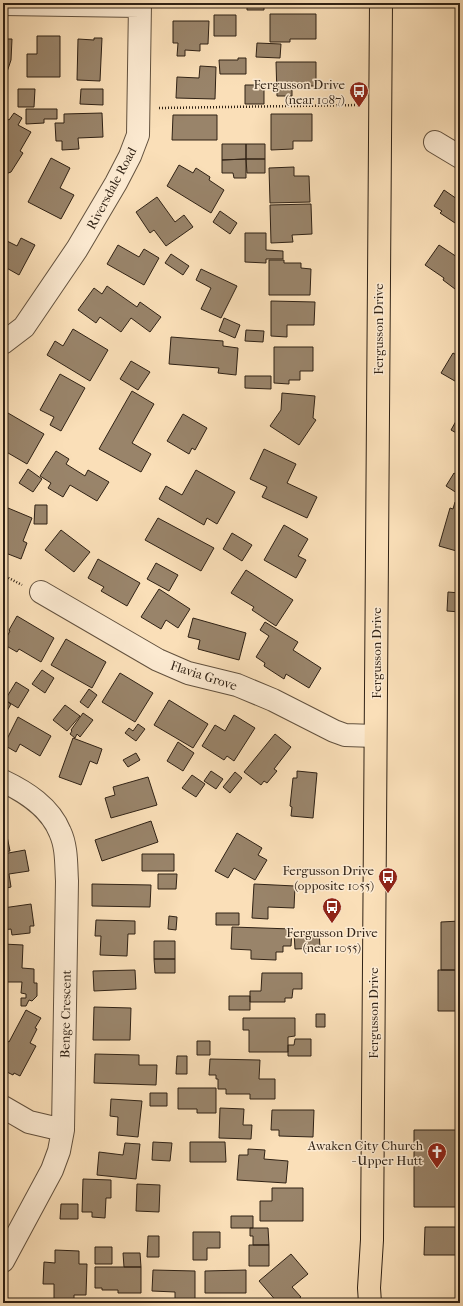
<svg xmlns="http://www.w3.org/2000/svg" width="463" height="1306" font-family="'IM FELL French Canon',serif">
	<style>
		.building { fill: #99846a; stroke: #302215 }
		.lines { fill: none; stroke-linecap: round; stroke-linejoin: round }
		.minor-casing { stroke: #62513e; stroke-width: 24 }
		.major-casing { stroke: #302215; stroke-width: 24 }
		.path { stroke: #302215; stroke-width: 2.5; stroke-dasharray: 1 2; stroke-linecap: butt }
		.minor { stroke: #fcead1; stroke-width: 22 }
		.major { stroke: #fadfb8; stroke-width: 22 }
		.labels { text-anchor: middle; stroke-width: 3; stroke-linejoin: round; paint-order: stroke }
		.poi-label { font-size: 13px; fill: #302215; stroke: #fcead1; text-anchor: end }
		.street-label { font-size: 13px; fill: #302215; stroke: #fcead1 }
	</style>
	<rect width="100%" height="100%" fill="#fadfb8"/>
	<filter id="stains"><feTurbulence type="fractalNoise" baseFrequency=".005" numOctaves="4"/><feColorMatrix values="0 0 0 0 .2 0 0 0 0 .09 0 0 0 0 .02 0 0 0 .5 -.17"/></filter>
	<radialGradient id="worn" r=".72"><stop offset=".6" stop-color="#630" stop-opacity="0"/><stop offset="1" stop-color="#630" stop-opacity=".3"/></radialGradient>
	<path class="building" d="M174,3h42v2z
		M247,3h17v7h-17z
		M270,14h46v25h-26v3h-20z
		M214,15h22v21h-22z
		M173,21h36l-1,23h-8v7l-15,-1v6h-8l1,-13h-5z
		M37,36h23v41h-33v-23h10z
		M94,38h8l-2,43 -23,-1 1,-41 16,1z
		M3,39h9l-1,21 -8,24z
		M257,43l24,1 -1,14 -24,-1z
		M238,58h8v16h-26l-1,-14h19z
		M276,62h40v24h-24v10h-15z
		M200,66l16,1 -1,32 -39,-1 1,-21 22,1z
		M245,85h19v19h-19z
		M18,89h17l-1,18h-16z
		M81,89h22v16l-23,-1z
		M26,109h31v10h-13v4l-18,1z
		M14,113l8,5 -4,7 13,7 -11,19 3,2 -12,19 -8,3v-59l6,4z
		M102,113l1,24 -25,1 1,11 -17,1v-9h-6l-1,-18h9v-9z
		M271,114h41v27h-19v8l-22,1z
		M173,115h44v25h-45z
		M222,144h24v15l-24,1z
		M246,144h19v15h-19z
		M51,158l19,10 -10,20 14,7 -13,24 -33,-17z
		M246,159v19h-12l-1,-5h-11v-13z
		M246,159h19v14h-18z
		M179,165l14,8 3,-5 14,9 -1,3 15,10 -13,23 -44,-27z
		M294,167v9h15l1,26 -40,1 -1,-35z
		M444,190l13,9 3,-5v29h-1l-1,2 -18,-12 2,-2 -8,-5z
		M157,197l18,25 9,-7 9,12 -27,19 -12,-16 -4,3 -14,-21z
		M311,204l1,30 -20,1 1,7 -22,1 -1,-38z
		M220,211l17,12 -7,11 -17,-12z
		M245,233h21v17l17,1v8h-17v4l-21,-1z
		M21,238l14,7 -16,30 -16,-9v-27l14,7z
		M118,245l21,12 5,-8 15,9 -15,27 -37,-21z
		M439,245l21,14v29l-3,-2 -2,3 -12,-9 1,-2 -19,-13z
		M171,254l18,12 -6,9 -18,-12z
		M269,260h15v3h17v5l10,1 -1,26h-41z
		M201,269l36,17 -16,32 -20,-9 10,-21 -15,-8z
		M107,286l30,21 3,-5 21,15 -11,15 -19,-14 -10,14 -21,-15 -4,6 -18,-13 16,-22 8,6z
		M271,301l44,1 -1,23h-27v12l-16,-1z
		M224,318l16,7 -5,13 -16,-7z
		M73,329l35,21 -18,31 -43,-26 8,-14 8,5z
		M246,330l18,1 -1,11 -18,-1z
		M171,337l52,4v5l15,2 -2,27 -18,-2 1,-5 -50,-4z
		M274,347h39v24h-13v9h-11v4l-15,-1z
		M453,353l7,4v27l-19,-11z
		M131,361l19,11 -12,18 -18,-11z
		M60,374l25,14 -24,43 -11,-6 4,-8 -14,-7z
		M245,376h26v13l-26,-1z
		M132,391l22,13 -22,39 19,11 -10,18 -42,-23z
		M282,393l33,3 -2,22 3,2 -17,25 -29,-19 11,-16z
		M8,413l36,21 -17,30 -24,-14v-27z
		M183,414l24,14 -12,22 -3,-2 -3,6 -22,-13z
		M460,414v21l-9,-5z
		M264,449l32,15 -9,19 30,14 -10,21 -45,-21 5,-10 -17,-8z
		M56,451l13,8 -3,5 19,12 3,-6 21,12 -12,19 -27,-16 -7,12 -15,-9 3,-5 -11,-7z
		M28,469l14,10 -9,13 -14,-9z
		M196,470l39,22 -18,32 -10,-6 -3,7 -45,-26 7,-13 16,9z
		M454,473l5,3 1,-2v21l-14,-9z
		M455,502l5,1v49l-21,-6 11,-38 3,1z
		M35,505h12v19h-13z
		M8,508l24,10 -9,23 4,2 -6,16 -18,-7v-32z
		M158,518l56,30 -13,23 -56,-31z
		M284,525l24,14 -10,17 8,4 -10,18 -32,-18z
		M61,530l29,22 -16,20 -29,-22z
		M232,533l20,12 -10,16 -19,-12z
		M98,559l42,24 -13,23 -26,-15 3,-4 -16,-9z
		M156,563l22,12 -9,16 -22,-12z
		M246,570l47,30 -17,26 -24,-16 2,-3 -23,-14z
		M159,589l31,20 -12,19 -12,-8 -5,9 -20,-12z
		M448,592l12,1v19l-13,-1z
		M17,616l37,22 -13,24 -22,-13 -2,3 -14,-8 7,-13 -1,-1z
		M193,618l53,15 -7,27 -41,-11 2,-9 -12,-3z
		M265,622l33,20 -5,8 28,18 -12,20 -23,-14 -2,5 -20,-13 1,-3 -9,-6 13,-21 -9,-6z
		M66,639l40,23 -14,26 -41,-23z
		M42,670l12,8 -9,15 -13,-9z
		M120,673l33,20 -18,29 -33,-20z
		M16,682l13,8 -11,18 -13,-8z
		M89,689l8,6 -9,13 -8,-6z
		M3,699l8,5 -8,14z
		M169,700l39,24 -15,24 -39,-23z
		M65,705l15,11 -13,15 -14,-11z
		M83,713l10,7 -13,17 -3,-3 -2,4 -5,-4 2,-3 -1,-1z
		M234,715l21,13 -21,33 -7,-5 -3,4 -22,-14 13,-21 10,6z
		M18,717l33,19 -11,20 -20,-12 -4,8 -12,-7z
		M138,724l7,5 -9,12 -11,-8 4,-5 4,3z
		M275,734l16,13 -17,22 3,2 -10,12 -3,-2 -3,4 -17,-13z
		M73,738l29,11 -5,15 -7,-3 -9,24 -22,-8z
		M178,742l16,11 -11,18 -16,-10z
		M136,753l4,7 -12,7 -5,-7z
		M211,771l12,8 -7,10 -12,-8z
		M297,771l20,2 -4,45 -22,-2 1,-9 -2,-1 3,-28h4z
		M235,772l7,6 -12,15 -7,-6z
		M192,775l13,9 -9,13 -14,-9z
		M148,777l9,28 -46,13 -6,-20 10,-3 -2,-8z
		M3,816l7,35 -7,1z
		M151,821l7,21 -56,19 -7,-21z
		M237,833l25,15 -4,7 9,5 -12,20 -21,-12 -6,10 -13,-7z
		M25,850l4,21 -20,3 2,13 -8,2v-35z
		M142,854h32v17h-32z
		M158,874h19l-1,15h-18z
		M92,884l59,1 -1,22 -58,-1z
		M254,884l41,2 -1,22 -26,-1v12l-16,-1z
		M31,904l3,22h-4v7l-18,2 -1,-6 -8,1v-22z
		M216,913h23v12h-23z
		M169,916l8,1 -1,13 -8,-1z
		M96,920l39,1v13h-7l-1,22 -27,-1 1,-19h-6z
		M460,921v49h-19v-48z
		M232,927l60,2 -1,17h-8v6h-7v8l-25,-1v-9l-20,-1z
		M319,931l1,17 -25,1 -1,-17z
		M154,941h21v18h-21z
		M3,944l20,1 -1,23 12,1v14h3v13l-5,5 -3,-1 -3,6h-5v-8h5v-4l-5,-1 1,-11h-19z
		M154,959h21v14h-20z
		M135,970l1,19 -42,2 -1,-20z
		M438,970h22v41h-22z
		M262,973h40v16h-9l-1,9h-7v4h-35v-11h11z
		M229,996h21v14h-21z
		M94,1007l37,1 -1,32h-37z
		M26,1010l15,8 -6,10 2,1 -7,14 6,3 -16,30 -6,-3 -1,2 -10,-5v-32l6,4z
		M316,1014h9v13h-9z
		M243,1018h52v18l-7,1v15h-39v-22h-6z
		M295,1039h16v17h-23v-11h6z
		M197,1041h13v14h-13z
		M95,1054l44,1v10h18l-1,20 -62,-2z
		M177,1056h10v18h-11z
		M210,1059l50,1 -1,19h16v20h-25v-5h-24v-5h-8v-10h-2v-4h-7z
		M178,1088h38v25h-19v-4h-19z
		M150,1093h17v13h-17z
		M111,1099l31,2 -4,36 -21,-2 1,-18 -8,-1z
		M220,1108l24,1 -1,16h9l-1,14 -32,-1z
		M272,1110h42l-1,27 -34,-1v-6h-8z
		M414,1130h46v77h-46z
		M153,1142l19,1 -2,18 -18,-1z
		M190,1142h35l1,20h-36z
		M125,1143l15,1 -4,35 -39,-4 2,-23 24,3z
		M248,1149l17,1 -1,9 24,2 -2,22 -49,-3 2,-25h9z
		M83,1179l28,1v18h-5l-1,20 -13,-1v-5h-10z
		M137,1184l23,1 -1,27 -23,-1z
		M272,1188h31v33h-43v-20h12z
		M61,1204h17v15h-18z
		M231,1216h22v12h-22z
		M425,1227h35v28h-36z
		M250,1228h18l1,17h-16v-9h-3z
		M193,1232h27v16h-13v12h-14z
		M148,1236h11v21h-12z
		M249,1245h20v21h-20z
		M95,1247h17v17h-17z
		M55,1250l24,1v13h8l-1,31h-12v8h-20v-19h-11l1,-22 11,1z
		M123,1253h17l1,14h-17z
		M291,1254l17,20 -16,13 9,10 -8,6h-15l-19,-22z
		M95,1267h46v26h-23v-3h-16v-2h-7z
		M153,1270l42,1v31h-20v-10l-23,-1z
		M246,1270v23h-41v-22z"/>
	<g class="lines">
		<g class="minor-casing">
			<path id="minor" d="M3,4l137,2
				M435,142l25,15
				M3,343l21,-16 53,-78 39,-66 14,-27 8,-21 2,-132
				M41,592l117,68 30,13 49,12 36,15 61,31 11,4 30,1
				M3,781c23,11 47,26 57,51 7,15 6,33 7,49l-4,249 -4,21 -7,19 -49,91
				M3,1107l26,15 34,8"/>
		</g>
		<g class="major-casing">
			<path id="major" d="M370,1303l-1,-15 3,-48 9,-1237"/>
		</g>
		<path class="path" d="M159,108l201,-3
			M3,575l19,10"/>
		<use href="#minor" class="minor"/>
		<use href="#major" class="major"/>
	</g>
	<defs>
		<g id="bus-pin" transform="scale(1)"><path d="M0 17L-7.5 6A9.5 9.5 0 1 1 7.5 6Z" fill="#8f2418" stroke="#fcead1"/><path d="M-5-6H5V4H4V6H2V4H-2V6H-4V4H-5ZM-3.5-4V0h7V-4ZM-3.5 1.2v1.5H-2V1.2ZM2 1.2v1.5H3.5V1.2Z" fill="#fff"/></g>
		<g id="church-pin" transform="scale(1)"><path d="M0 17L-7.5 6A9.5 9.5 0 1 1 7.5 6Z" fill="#8f2418" stroke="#fcead1"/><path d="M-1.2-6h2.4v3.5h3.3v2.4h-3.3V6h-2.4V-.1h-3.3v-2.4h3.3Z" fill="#fff"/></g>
	</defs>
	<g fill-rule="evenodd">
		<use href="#bus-pin" x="359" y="91"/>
		<use href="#bus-pin" x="388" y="877"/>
		<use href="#bus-pin" x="332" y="907"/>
		<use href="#church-pin" x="437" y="1152"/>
	</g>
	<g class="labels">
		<g class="poi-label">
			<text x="345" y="89">Fergusson Drive<tspan x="345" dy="15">(near 1087)</tspan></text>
			<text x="374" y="875">Fergusson Drive<tspan x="374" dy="15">(opposite 1055)</tspan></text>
			<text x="332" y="937" text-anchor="middle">Fergusson Drive<tspan x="332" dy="15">(near 1055)</tspan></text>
			<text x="423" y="1150">Awaken City Church<tspan x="423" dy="15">- Upper Hutt</tspan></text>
		</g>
		<g class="street-label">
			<text transform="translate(111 188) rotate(-62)" y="5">Riversdale Road</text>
			<text transform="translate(378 329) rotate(-90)" y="5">Fergusson Drive</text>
			<text transform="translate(376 653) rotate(-90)" y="5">Fergusson Drive</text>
			<text transform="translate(204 675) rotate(18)" y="5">Flavia Grove</text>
			<text transform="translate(373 1013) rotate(-90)" y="5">Fergusson Drive</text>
			<text transform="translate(65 1014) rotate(-89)" y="5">Benge Crescent</text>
		</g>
	</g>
	<rect width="463" height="1306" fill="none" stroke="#fadfb8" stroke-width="16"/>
	<rect x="4" y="4" width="455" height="1298" fill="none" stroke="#302215" stroke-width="2"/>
	<rect x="8" y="8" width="447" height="1290" fill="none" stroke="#302215"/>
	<rect width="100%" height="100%" filter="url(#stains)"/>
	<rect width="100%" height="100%" fill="url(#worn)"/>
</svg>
